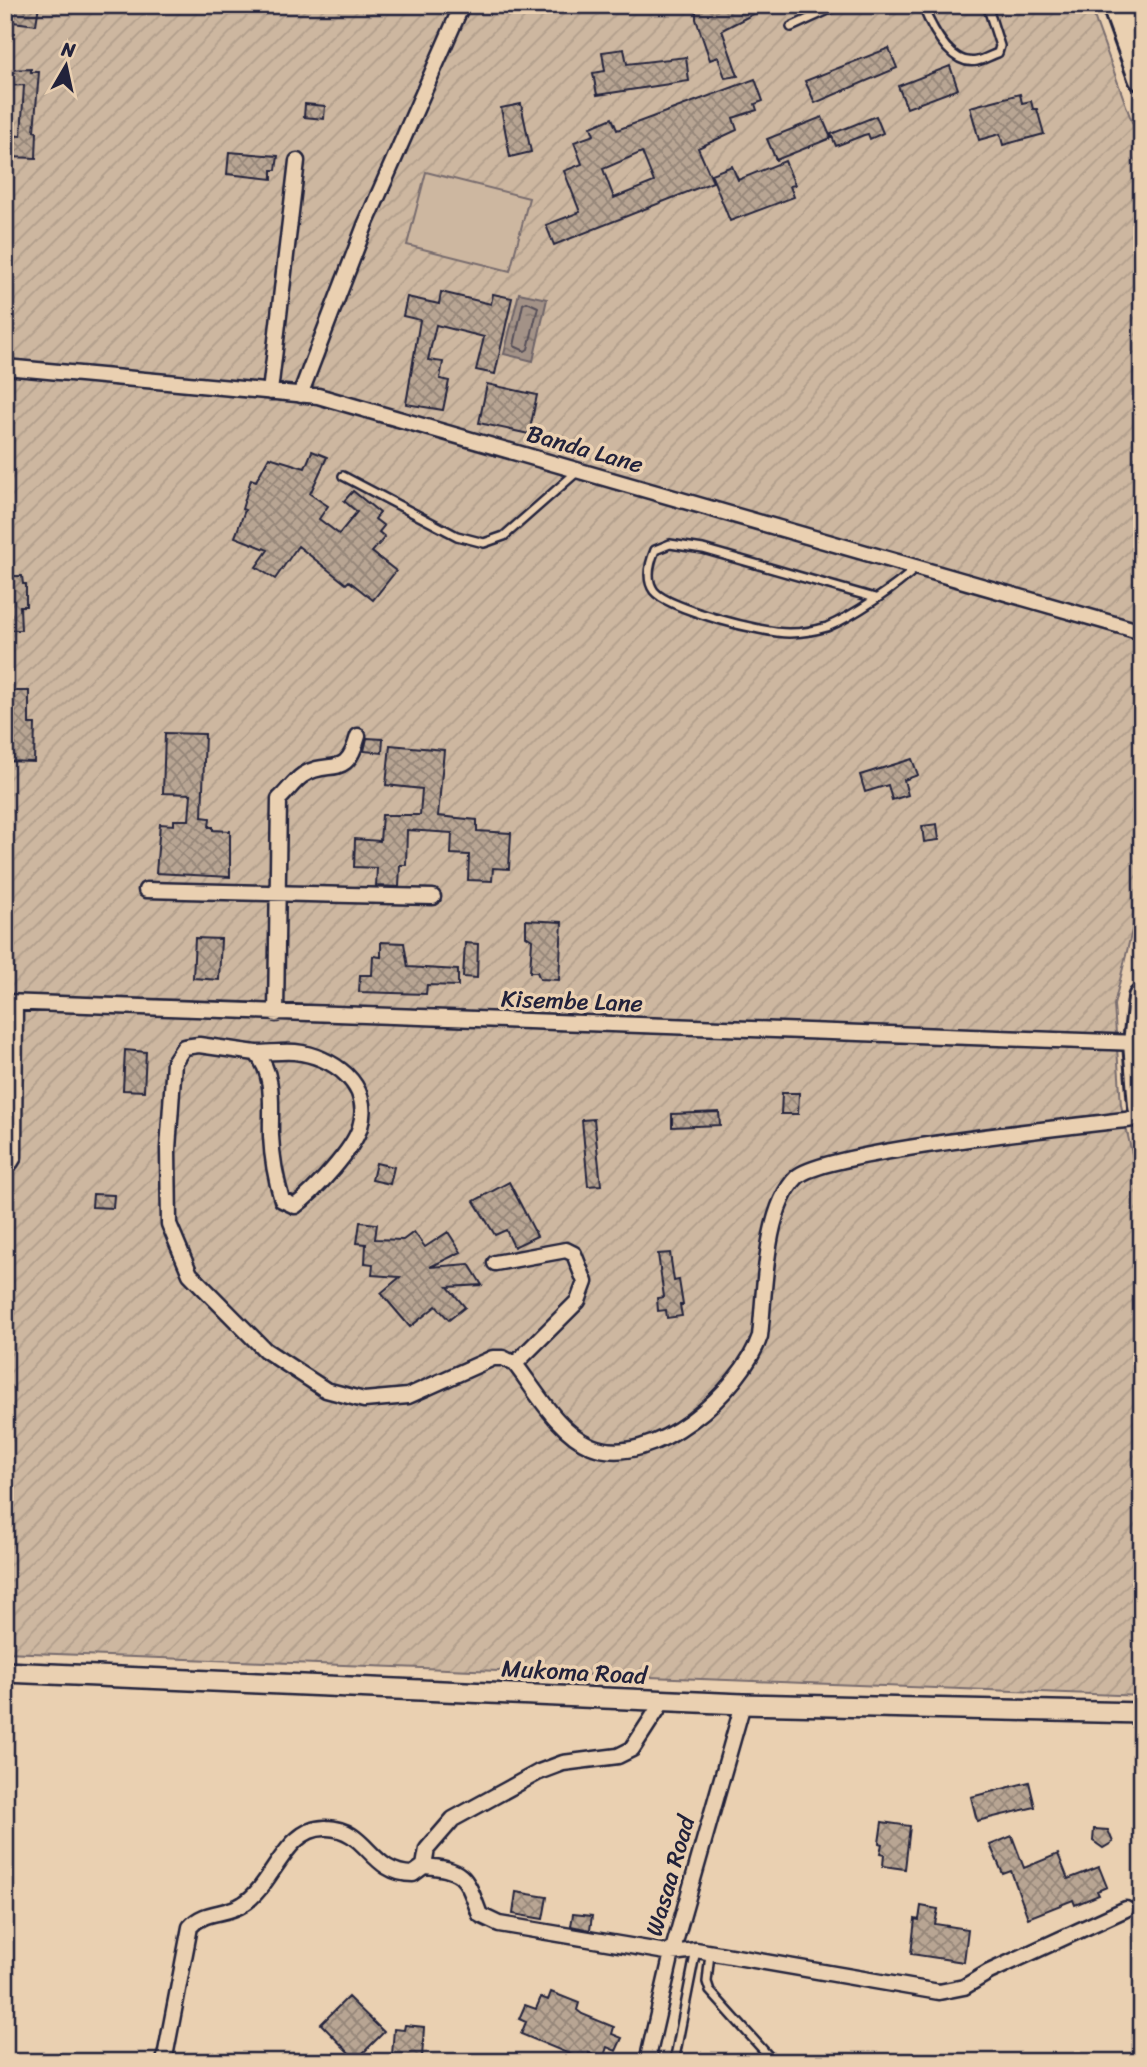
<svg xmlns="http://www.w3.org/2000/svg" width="1147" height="2067" font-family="Sriracha,sans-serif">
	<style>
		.garden { fill: url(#garden-furrows); stroke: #786c6e; stroke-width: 2 }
		.pitch { fill: #cdb7a0; stroke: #786c6e; stroke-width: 2 }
		.water { fill: url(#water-ripples); stroke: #6f6569; stroke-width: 2 }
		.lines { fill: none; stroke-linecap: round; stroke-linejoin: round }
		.shore { stroke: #564f59; stroke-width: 2 }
		.building { fill: url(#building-cross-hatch); stroke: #22223b; stroke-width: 2; fill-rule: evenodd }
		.lane-casing { stroke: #22223b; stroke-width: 12 }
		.street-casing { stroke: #22223b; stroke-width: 19 }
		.secondary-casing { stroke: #22223b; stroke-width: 24 }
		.highway-casing { stroke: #22223b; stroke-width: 32 }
		.lane { stroke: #ead0b1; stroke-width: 7 }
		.street { stroke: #ead0b1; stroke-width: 14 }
		.secondary { stroke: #ead0b1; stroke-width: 19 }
		.highway { stroke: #ead0b1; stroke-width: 26 }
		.labels { text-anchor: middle; stroke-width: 7; stroke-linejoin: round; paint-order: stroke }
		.street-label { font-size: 24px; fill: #22223b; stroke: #ead0b1 }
	</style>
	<defs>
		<pattern id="garden-furrows" width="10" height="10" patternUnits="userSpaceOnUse" patternTransform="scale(1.75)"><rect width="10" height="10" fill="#cdb7a0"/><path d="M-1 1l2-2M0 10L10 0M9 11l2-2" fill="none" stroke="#b09d8b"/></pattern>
		<pattern id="water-ripples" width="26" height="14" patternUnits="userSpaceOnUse" patternTransform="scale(1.75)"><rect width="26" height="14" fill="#a39287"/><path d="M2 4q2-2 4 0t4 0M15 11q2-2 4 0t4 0" fill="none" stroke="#847770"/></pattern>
		<pattern id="building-cross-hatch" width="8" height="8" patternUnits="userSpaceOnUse" patternTransform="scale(1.75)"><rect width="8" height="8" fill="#b8a593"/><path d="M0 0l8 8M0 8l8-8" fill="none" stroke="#958679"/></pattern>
	</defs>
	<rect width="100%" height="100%" fill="#ead0b1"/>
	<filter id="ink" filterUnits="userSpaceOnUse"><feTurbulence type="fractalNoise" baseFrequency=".0143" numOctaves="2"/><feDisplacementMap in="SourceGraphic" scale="14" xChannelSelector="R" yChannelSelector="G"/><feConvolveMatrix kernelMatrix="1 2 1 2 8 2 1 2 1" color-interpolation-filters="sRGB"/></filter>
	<g filter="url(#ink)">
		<path class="garden" d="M5,5h1085l52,145v739l-28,116 7,100 21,93v498l-1137,-44z"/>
		<path class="pitch" d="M426,172l103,26 -19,73 -103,-26z"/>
		<path class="water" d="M519,293l28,6 -14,62 -29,-7z"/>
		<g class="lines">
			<path class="shore" d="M527,302l11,5 -10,42 -3,2 -11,-5 9,-42z"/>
		</g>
		<path class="building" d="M39,5l-3,20 -31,-4v-15z
			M696,5h75l-49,25 16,46 -13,2 -7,-21 -8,3 -14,-41z
			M889,48l8,20 -82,35 -10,-22z
			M624,49l3,15 59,-7 3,24 -92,14 -4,-22 12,-2 -3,-19z
			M950,66l8,23 -51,19 -9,-22z
			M31,69v3h8l-5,59 3,1 -1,26 -29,-1 1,-22 13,1 3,-51 -18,1v-16z
			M755,79l8,22 -8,3 2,6 -24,8 4,12 -39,18 15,34 -159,63 -8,-20 34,-13 -16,-41 18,-7 -8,-22 20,-7 -3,-8 21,-9 5,12zM642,152l12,30 -40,16 -11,-29z
			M1020,94l2,9 9,-2 2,8h4l7,25 -41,11 -3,-11 -21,6 -9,-33z
			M305,104l20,2 -1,13 -20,-2z
			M521,104l10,48 -21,5 -9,-49z
			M876,116l7,17 -13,6 -2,-5 -4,1 -28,11 -5,-12z
			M822,117l9,21 -55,22 -9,-21z
			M229,152l49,4 -2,14h-4v9l-45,-5z
			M785,161l10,24 -5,1 4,11 -64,24 -19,-47 21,-8 6,14z
			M441,292l50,12 2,-10 19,4 -17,76 -19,-4 8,-33 -48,-12 -8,35 15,2 -3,17 9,2 -6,29 -37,-6 14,-84 -17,-4 4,-19 32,7z
			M487,384l50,11 -8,39 -50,-11z
			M312,451l15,6 -17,37 18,12 -9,13 20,15 18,-22 -13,-11 9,-10 27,22 -5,6 9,7 -5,6 6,5 -13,15 24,19 -23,29 -24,-19 -3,3 -48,-38 -23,33 -19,-12 12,-17 -33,-13 10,-27 -3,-1 9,-30 5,2 13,-24 36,11z
			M5,576h17l1,8h3v22h-6l1,24h-16z
			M5,691h24v33h6l-1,38 -29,-1z
			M165,733l40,1 -3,83 8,1 -1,9h4v3l17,1v46l-74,-4 4,-49 14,1v-5h15l2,-26 -28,-1z
			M367,738l16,1 -1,14 -18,-2z
			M390,745l54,5 -6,66 39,4v11l34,2 -2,36 -16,-1 -1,13 -24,-1 1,-25 -18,-1 1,-21 -45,-3 -1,35h-6l-1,22 -23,-1 1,-18 -23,-1 1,-28 25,2 2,-26h38l2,-26 -36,-4z
			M912,759l6,16 -14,5 4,15 -16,5 -4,-15 -23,7 -5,-17z
			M937,824l2,16 -15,2 -2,-16z
			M526,920l36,2 -3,58 -19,-1 -3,-7h-7l2,-32 -6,-4z
			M195,938l26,1 -2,41 -26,-2z
			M381,942l23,1 4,24 50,3v16l-31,-1 -1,9 -67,-2 1,-17h12l1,-19 8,1z
			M465,943l13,1 -1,34 -14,-1z
			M125,1050l21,2 -2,39 -21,-1z
			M782,1093h17l-1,21h-17z
			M719,1112l1,13 -48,2v-13z
			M594,1119l7,66 -13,1 -6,-66z
			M376,1163l18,4 -4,17 -18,-4z
			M509,1182l28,54 -23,11 -8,-17 -11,5 -21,-34z
			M93,1194l21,1 -1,13 -21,-1z
			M360,1222l17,2 -2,15 28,1 11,-8 11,15 23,-15 13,20 -31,15 39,-3 13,21 -34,2 17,20 -16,13 -13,-14 -26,21 -29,-34 19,-16 -28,-2 1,-11 -8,-1 1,-19 -9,-1z
			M670,1253l4,28 5,-1 4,25h-3l2,11 -15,2 -1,-8 -8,1 -1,-13 7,-1 -6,-43z
			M1029,1782l6,25 -58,14 -6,-24z
			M882,1822l28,4 -5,43 -22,-3 1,-12 -4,-1 2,-9 -3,-1z
			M1094,1829l14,1 5,12 -10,6 -10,-7z
			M1012,1836l12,32 34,-14 10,25 31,-12 8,20 -10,4 2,4 -24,10 -2,-5 -45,18 -17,-47 -8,3 -13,-29z
			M516,1892l31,5 -4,22 -30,-5z
			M921,1906l17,3 -3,15 33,5 -4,33 -53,-8 4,-35 4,1z
			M573,1914l19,2 -2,14 -19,-4z
			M551,1992l28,11 -2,7 5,4 32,13 -2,7 10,4 -6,13 -9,-4 -4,12 -14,-6 -3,8 -65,-27 5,-12 -7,-3 6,-14 11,4 5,-12 7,3z
			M348,1997l36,35 -28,28 -35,-36z
			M405,2025l19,2 -2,31 -30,-3 2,-26 10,1z"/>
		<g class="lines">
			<g class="lane-casing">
				<path id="lane" d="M922,5c8,19 28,62 55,56 7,-1 14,-6 21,-8l2,-7 -13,-41
					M791,27l48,-22
					M343,476l114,60 27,7 20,-7 74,-65
					M875,598l-172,-49 -33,-5 -15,6c-5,12 -10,29 -1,41 14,18 112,43 136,42 11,0 27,-3 37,-6 26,-11 69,-40 89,-59
					M710,1953l-3,29 3,9 64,71
					M674,2062l22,-112"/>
			</g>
			<g class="street-casing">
				<path id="street" d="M5,367l313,29 824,236
					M270,392l27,-231
					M300,395l66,-172 96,-218
					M146,890l287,7
					M5,1002l1132,41
					M276,1014l3,-215c8,-7 15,-18 24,-24 27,-17 43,6 55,-39
					M256,1053c13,0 26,-2 39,-1 37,4 78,32 65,75 -6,22 -46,65 -65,79l-13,-6c-6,-20 -10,-42 -11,-64 -1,-29 5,-60 -15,-83l-57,-8 -15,2 -10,15 -6,87 1,75 21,50 75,76 61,40 38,10 44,-4 85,-38h10l12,6c21,27 43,68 76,82 61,25 151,-56 169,-110 5,-43 4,-127 37,-159 27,-26 290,-52 345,-59
					M5,1162h6l3,-5 1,-154
					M495,1263l71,-13 8,4 11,28 -7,19 -63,63
					M424,1866c42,3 42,12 56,49l19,9 173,29 24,-3 243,42 25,-5 25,-15 137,-63
					M164,2062l26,-135c14,-17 35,-11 53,-23 31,-19 42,-78 84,-76 41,1 43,46 86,46l11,-8 3,-17 26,-30 86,-47 24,-9 55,-7 14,-7 31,-48
					M647,2062l25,-109 71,-249"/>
			</g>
			<g class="secondary-casing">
				<path id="secondary" d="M5,1672l738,32 399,9"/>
			</g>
			<g class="highway-casing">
				<path id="highway" d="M1116,5l26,72
					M1142,998l-5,45 5,63"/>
			</g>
			<use href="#lane" class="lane"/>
			<use href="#street" class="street"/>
			<use href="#secondary" class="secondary"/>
			<use href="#highway" class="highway"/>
		</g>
	</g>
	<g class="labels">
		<g class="street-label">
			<text transform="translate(585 449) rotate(16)" y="8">Banda Lane</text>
			<text transform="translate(572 1001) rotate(2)" y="8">Kisembe Lane</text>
			<text transform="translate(574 1672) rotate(3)" y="8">Mukoma Road</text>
			<text transform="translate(670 1876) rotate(-74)" y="8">Wasaa Road</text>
		</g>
	</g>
	<rect width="1147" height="2067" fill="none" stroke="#ead0b1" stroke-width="28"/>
	<rect x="14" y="14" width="1119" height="2039" fill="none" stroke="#22223b" stroke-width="2.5" filter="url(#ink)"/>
	<g transform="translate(66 66) rotate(9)" stroke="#ead0b1" stroke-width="5" paint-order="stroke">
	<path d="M0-5L12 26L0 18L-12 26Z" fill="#22223b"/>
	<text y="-10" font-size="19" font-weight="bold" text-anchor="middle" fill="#22223b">N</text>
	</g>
</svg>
